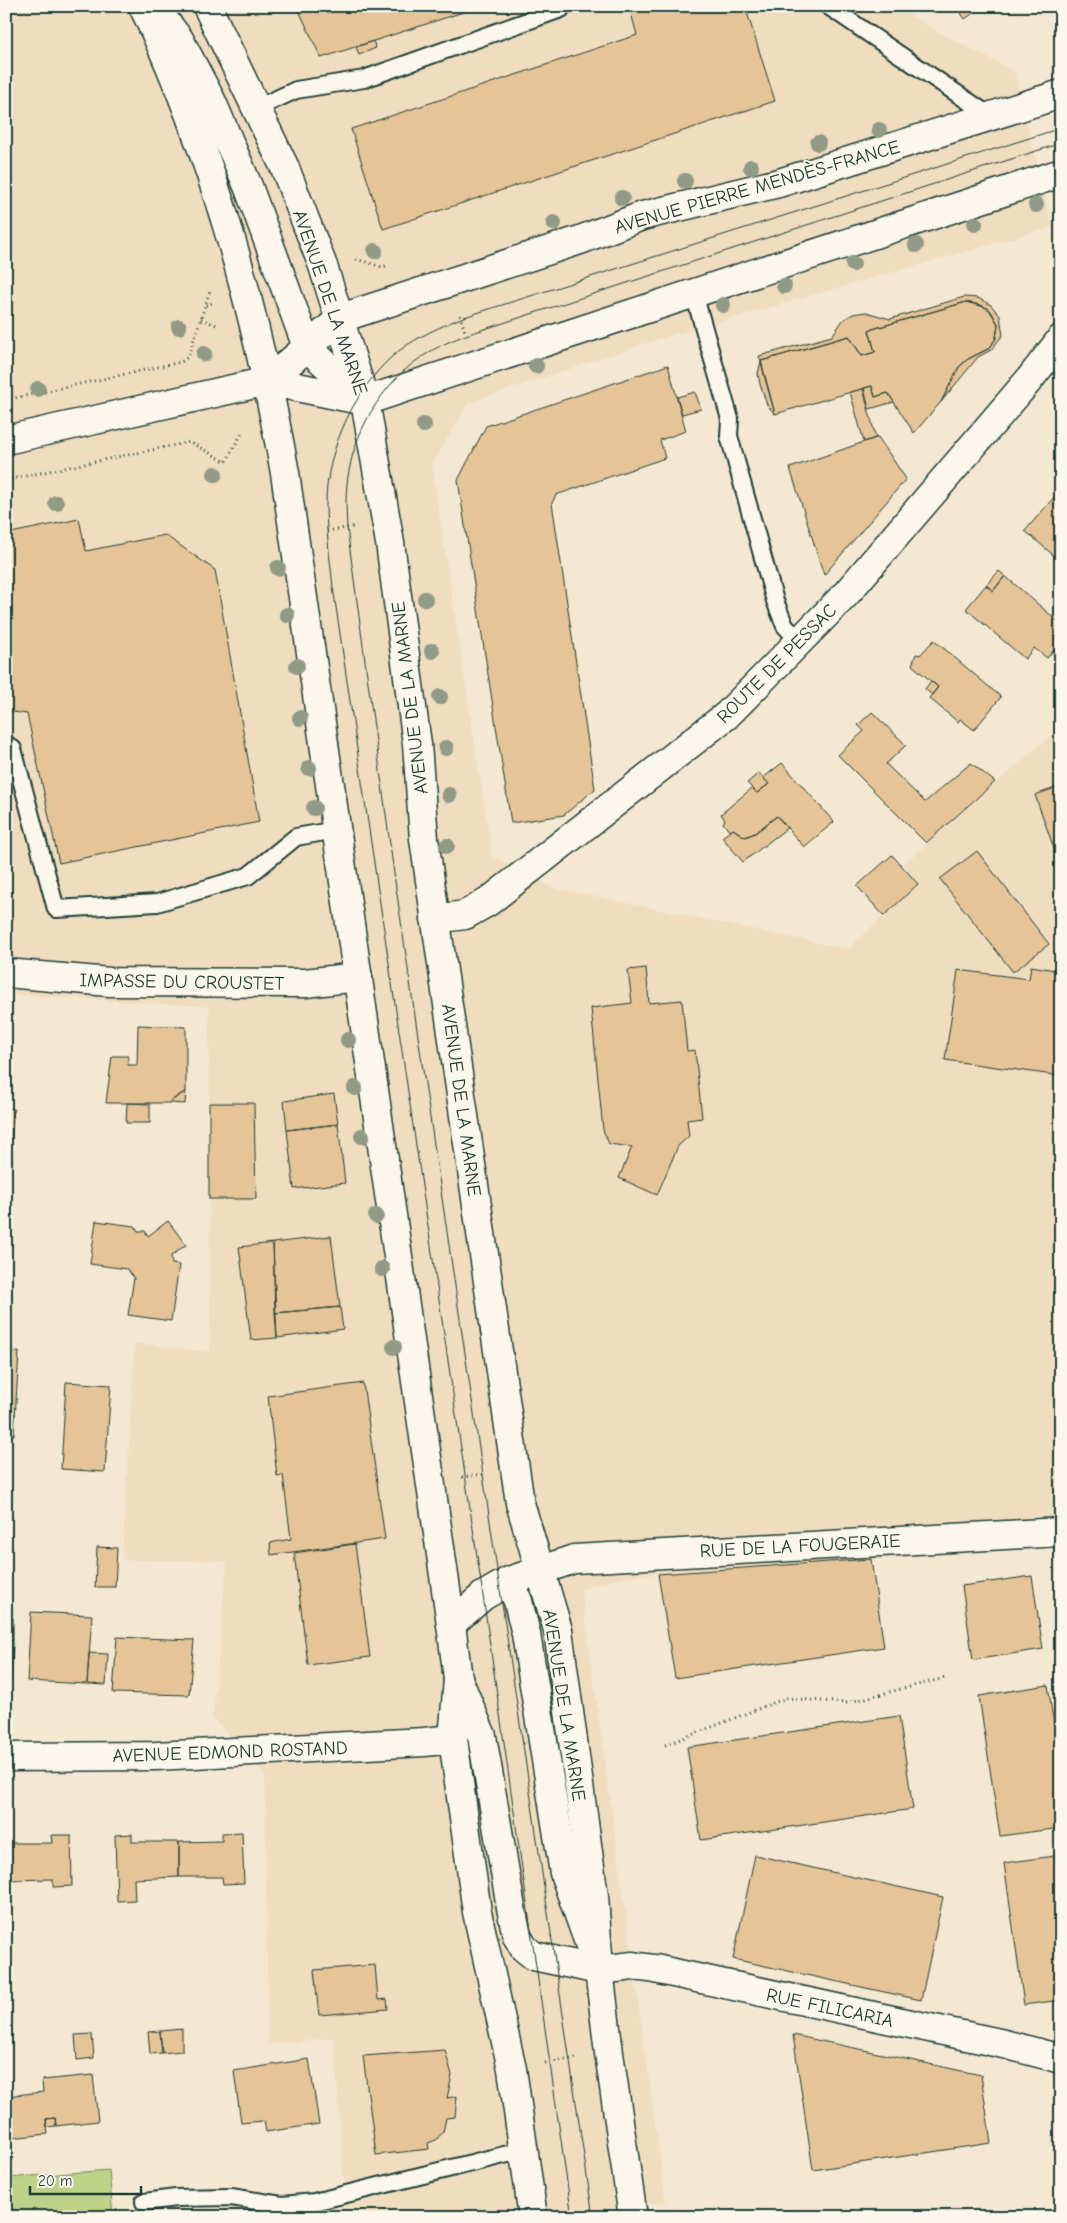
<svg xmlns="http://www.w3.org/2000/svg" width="1067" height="2223" font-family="'Comic Neue',sans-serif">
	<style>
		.built { fill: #f0ddc0 }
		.green { fill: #bdd288; stroke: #6e885e }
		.building { fill: #e5c497; stroke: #1f3d34 }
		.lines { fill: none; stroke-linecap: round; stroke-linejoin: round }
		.service-casing { stroke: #1f3d34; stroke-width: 20 }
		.minor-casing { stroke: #1f3d34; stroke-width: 31 }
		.tertiary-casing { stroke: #1f3d34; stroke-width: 31 }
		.secondary-casing { stroke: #1f3d34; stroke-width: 31 }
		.path { stroke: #1f3d34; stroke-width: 3; stroke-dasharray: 1 4; stroke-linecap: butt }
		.service { stroke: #fbf7ec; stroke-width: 16 }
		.minor { stroke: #fbf7ec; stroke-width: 28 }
		.tertiary { stroke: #fbf7ec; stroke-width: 28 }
		.secondary { stroke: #fbf7ec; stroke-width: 28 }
		.tram { stroke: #1f3d34; stroke-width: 1 }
		.tree { fill: #909a84 }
		.labels { text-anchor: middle; stroke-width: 4; stroke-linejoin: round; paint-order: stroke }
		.street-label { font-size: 19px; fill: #1f3d34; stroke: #fbf7ec }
	</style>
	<rect width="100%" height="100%" fill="#f4e8d2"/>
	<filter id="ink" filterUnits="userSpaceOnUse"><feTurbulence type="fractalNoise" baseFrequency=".02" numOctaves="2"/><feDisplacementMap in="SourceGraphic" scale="10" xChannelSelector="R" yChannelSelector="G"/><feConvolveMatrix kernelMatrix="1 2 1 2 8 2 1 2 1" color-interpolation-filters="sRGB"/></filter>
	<g filter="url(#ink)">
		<path class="built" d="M6,6h890l35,22 83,43 38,156 -390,111 -194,65 -36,62 60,391 62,32 294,61 70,-65 -16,-19 159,-138v819l-433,30 -47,13 85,613 -116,15h-204l-12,-179 -66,6 -3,-269 -52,-57 14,-157 -105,-1 13,-217 75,9 -1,-345 -203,-13z"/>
		<path class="green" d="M109,2170l4,47h-107v-39z"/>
		<path class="building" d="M297,6h185l-161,52z
			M629,6h116l30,95 -392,128 -32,-100 286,-94z
			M956,6h27l-18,13z
			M373,41l3,7 -17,7 -3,-8z
			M964,297l14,1 13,7 9,11 3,19 -12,15 -13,7 -37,45 18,-35 9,-8 22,-11 6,-10 2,-14 -10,-16 -22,-6 -97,28 6,22 -13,4 -13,-20 -88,25 -2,-5 73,-20 11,-16 10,-6 13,-2 24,7z
			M966,302l15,3 10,6 7,13 -2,14 -6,10 -22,11 -9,8 -18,35 -27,31 -26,-40 -13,4 -3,-11 -97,28 -14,-53 88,-25 13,20 13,-4 -6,-22z
			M761,361l3,14 11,39 -8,-9 -7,-21 -2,-10z
			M668,365l18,66 -26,9 5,18 -109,37 -4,8 43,286 -31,26 -53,8 -53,-343 28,-54z
			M872,386l3,11 13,-4 6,9 -25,7 -5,-21z
			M863,389l13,49 -12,4 -14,-50z
			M695,392l6,17 -19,5 -5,-17z
			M878,437l28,42 -82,96 -34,-107z
			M1061,489v67l-3,3 -33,-28z
			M79,519l7,32 79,-16 50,35 44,252 -200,41 -32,-149 -21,-3v-177z
			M999,571l6,5 -12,15 -7,-6z
			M1005,576l56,48v18l-14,16 -13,-10 -9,11 -59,-50 20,-24 7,6z
			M934,640l67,57 -27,33 -14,-11 -2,3 -29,-24 9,-11 -26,-22 4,-11 4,1z
			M931,681l7,6 -6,8 -7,-6z
			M872,712l34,33 -20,19 39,38 46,-39 24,19 -69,61 -88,-88 26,-24 -6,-6z
			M782,763l52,59 -30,25 -27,-31 -22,17 -10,4 -12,-8 -3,3 -7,-9 2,-3 -4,-6 31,-26 5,5 12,-9 -6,-6z
			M759,773l10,11 -12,9 -10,-10z
			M1061,786v82l-26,-73z
			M777,816l10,12 -44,34 -21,-25 11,-8 12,8 10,-4z
			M977,851l72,93 -36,28 -73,-93z
			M892,855l26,29 -34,32 -27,-30z
			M1031,966l30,5v105l-116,-16 13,-90 71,9z
			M646,968l3,35 33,-3 5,51 8,-1 7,68 -15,2 2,16 -11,10 -21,49 -38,-17 13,-31 -23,-3 -6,-14 -12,-122 41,-5 -4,-33z
			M138,1025l48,2v64l-15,10 -1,2h-64l6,-47h16v9h9z
			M186,1091l-1,13 -15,-1 1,-2z
			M334,1094l4,30 -51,6 -3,-29z
			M127,1103l23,1v19h-24z
			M209,1103h45l2,96h-47z
			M6,1108l8,1 -6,53h-2z
			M338,1124l7,59 -51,6 -7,-59z
			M96,1221l39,5 3,5h7l3,5 20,-15 18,24 -15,11 1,8 7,1 -8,56 -43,-6 6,-37 -7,-9 -37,-5z
			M331,1236l9,71 -65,6 -2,-70z
			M273,1243l4,95 -26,2 -12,-93z
			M340,1307l3,22 -66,9 -2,-25z
			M6,1351l13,1 -5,83 -8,-1z
			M66,1382l45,3 -6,87 -44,-3z
			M363,1383l22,156 -114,16 -1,-12 21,-4 -8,-64 -6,1 -9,-80z
			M355,1544l15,113 -62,8 -14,-112z
			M97,1547l20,1 -2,39h-20z
			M871,1559l13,88 -209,31 -17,-104z
			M1032,1576l11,73 -70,11 -11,-74z
			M31,1612l61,3 -5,69 -60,-3z
			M6,1618h7v22h-7z
			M117,1637l77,3 -5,55 -76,-2z
			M6,1640h7l-2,42h-5z
			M89,1653l19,1 -2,31 -19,-1z
			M1048,1685l13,88v55l-61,8 -21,-140z
			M899,1716l14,93 -212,31 -14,-93z
			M242,1832l2,51 -21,1 -1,-7h-43v-35l43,-1v-8z
			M132,1834v8h47v35l-45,2 1,21 -18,1 -2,-66z
			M51,1835h20l1,51 -19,1v-8l-45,1 -1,-37h45z
			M755,1855l188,42 -22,103 -188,-41z
			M1061,1855v145l-37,5 -20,-142z
			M375,1965l3,35 9,-1 1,10 -69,6 -5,-45z
			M182,2029v22l-20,2 -2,-22z
			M160,2031l2,22 -12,1 -2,-22z
			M92,2034l2,24 -17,2 -2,-25z
			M793,2035l188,40 10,68 -178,27z
			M445,2050l7,25 -5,23 10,-2 -2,21 -9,1 -3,14 -7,8 -8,3 1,6 -53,6 -13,-99z
			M309,2059l10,65 -53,8 -2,-11 -23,2 -7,-52z
			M93,2075l5,46 -42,5 -1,-8 -9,1 2,15 -38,4 -4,-42 37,-4 -1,-12z
			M55,2118l1,8 -9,1 -1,-8z"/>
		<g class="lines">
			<g class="service-casing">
				<path id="service" d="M828,6l162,110
					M257,108l39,-18 68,-11 197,-70 1,-3
					M694,294l36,125 -1,17 46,165 10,25 15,16
					M6,744l7,5 43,160 101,-6 91,-27 48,-39 40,-7
					M144,2202l32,-4 55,-1 51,8 32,-3 210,-52"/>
			</g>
			<g class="minor-casing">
				<path id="minor" d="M435,919l30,-4 23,-13 239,-187 119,-121 183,-214 32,-41
					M6,973l104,9 195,1 53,-6
					M509,1581l65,-22 487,-27
					M451,1624l32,-28 26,-15 9,20 8,33 38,239 30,84
					M458,1679l24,57 29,172 6,28 7,12 10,8 65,14 34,-4 22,3 349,75 57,15
					M6,1757l149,-1 269,-14 29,-3"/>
			</g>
			<g class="tertiary-casing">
				<path id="tertiary" d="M6,440l262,-59"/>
			</g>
			<g class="secondary-casing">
				<path id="secondary" d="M143,6c71,148 113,307 142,467l166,1151 7,55 -5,60 24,173 35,157 21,148
					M207,6l78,162 38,98 42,135 25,142 27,201 7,95 96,664 38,127 36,266 5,74 10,83 24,164
					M162,17l17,22 33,63 36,84 59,161 57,53
					M268,381l73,-63 239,-78 62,-24 137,-33 282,-89
					M268,381l97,20 696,-228"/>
			</g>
			<path class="path" d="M356,259l26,8 4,-1
				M206,305l9,-3
				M460,315l5,17
				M201,319l18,7
				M6,400l175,-38 7,-5 22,-66
				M6,480l184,-38 36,20 17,-31
				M327,531l26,-4
				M462,1477l21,-3
				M665,1745l121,-47 60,5 99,-25
				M545,2063l31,-5"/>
			<use href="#service" class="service"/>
			<use href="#minor" class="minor"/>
			<use href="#tertiary" class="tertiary"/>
			<use href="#secondary" class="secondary"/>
			<path class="tram" d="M572,2217l-89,-621 -150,-1009c-3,-28 -7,-56 -7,-84 0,-54 31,-120 74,-153 19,-14 40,-23 61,-32l600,-190
				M593,2217l-198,-1336 -48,-353c-1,-19 -2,-38 2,-57 8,-46 38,-94 79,-118 12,-8 25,-13 38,-18l595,-192"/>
		</g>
		<g class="tree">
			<circle cx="879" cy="130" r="8"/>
			<circle cx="818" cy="143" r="8"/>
			<circle cx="751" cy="167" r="8"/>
			<circle cx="685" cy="181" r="8"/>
			<circle cx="622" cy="198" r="8"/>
			<circle cx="1036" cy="205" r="8"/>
			<circle cx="554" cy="223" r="8"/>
			<circle cx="975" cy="224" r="8"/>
			<circle cx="916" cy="245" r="8"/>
			<circle cx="375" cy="251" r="8"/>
			<circle cx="853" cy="264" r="8"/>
			<circle cx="784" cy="286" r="8"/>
			<circle cx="723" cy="305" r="8"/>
			<circle cx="179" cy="327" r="8"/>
			<circle cx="204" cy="354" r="8"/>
			<circle cx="536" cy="366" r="8"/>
			<circle cx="38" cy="389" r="8"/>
			<circle cx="424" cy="425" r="8"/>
			<circle cx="215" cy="474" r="8"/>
			<circle cx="56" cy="503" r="8"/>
			<circle cx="278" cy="568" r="8"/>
			<circle cx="425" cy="599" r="8"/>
			<circle cx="287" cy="615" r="8"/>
			<circle cx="432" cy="651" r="8"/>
			<circle cx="297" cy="666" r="8"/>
			<circle cx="440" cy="697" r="8"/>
			<circle cx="300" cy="718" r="8"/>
			<circle cx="446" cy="748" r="8"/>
			<circle cx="309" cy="768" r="8"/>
			<circle cx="449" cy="795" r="8"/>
			<circle cx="314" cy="808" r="8"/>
			<circle cx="447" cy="846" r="8"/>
			<circle cx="348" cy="1040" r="8"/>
			<circle cx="355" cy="1088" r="8"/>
			<circle cx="362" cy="1136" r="8"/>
			<circle cx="376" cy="1216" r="8"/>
			<circle cx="382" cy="1269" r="8"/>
			<circle cx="394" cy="1347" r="8"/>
		</g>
	</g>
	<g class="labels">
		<g class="street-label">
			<text transform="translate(757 186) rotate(-16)" y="7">AVENUE PIERRE MENDÈS-FRANCE</text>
			<text transform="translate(331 302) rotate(71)" y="7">AVENUE DE LA MARNE</text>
			<text transform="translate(776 663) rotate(-45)" y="7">ROUTE DE PESSAC</text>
			<text transform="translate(409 698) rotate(-97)" y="7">AVENUE DE LA MARNE</text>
			<text transform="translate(182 981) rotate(1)" y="7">IMPASSE DU CROUSTET</text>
			<text transform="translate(462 1100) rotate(82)" y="7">AVENUE DE LA MARNE</text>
			<text transform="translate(800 1545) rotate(-3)" y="7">RUE DE LA FOUGERAIE</text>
			<text transform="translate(565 1705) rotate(81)" y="7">AVENUE DE LA MARNE</text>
			<text transform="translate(230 1751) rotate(-2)" y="7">AVENUE EDMOND ROSTAND</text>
			<text transform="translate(830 2007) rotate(12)" y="7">RUE FILICARIA</text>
		</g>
	</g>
	<rect width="1067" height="2223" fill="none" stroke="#fbf7ec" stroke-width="25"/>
	<rect x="12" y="12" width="1042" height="2198" fill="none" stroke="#1f3d34" stroke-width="2" filter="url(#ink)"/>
	<path d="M30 2186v8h111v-8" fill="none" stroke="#1f3d34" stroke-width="2.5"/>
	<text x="38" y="2186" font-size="15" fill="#1f3d34" stroke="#fbf7ec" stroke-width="4" paint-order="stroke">20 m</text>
</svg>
